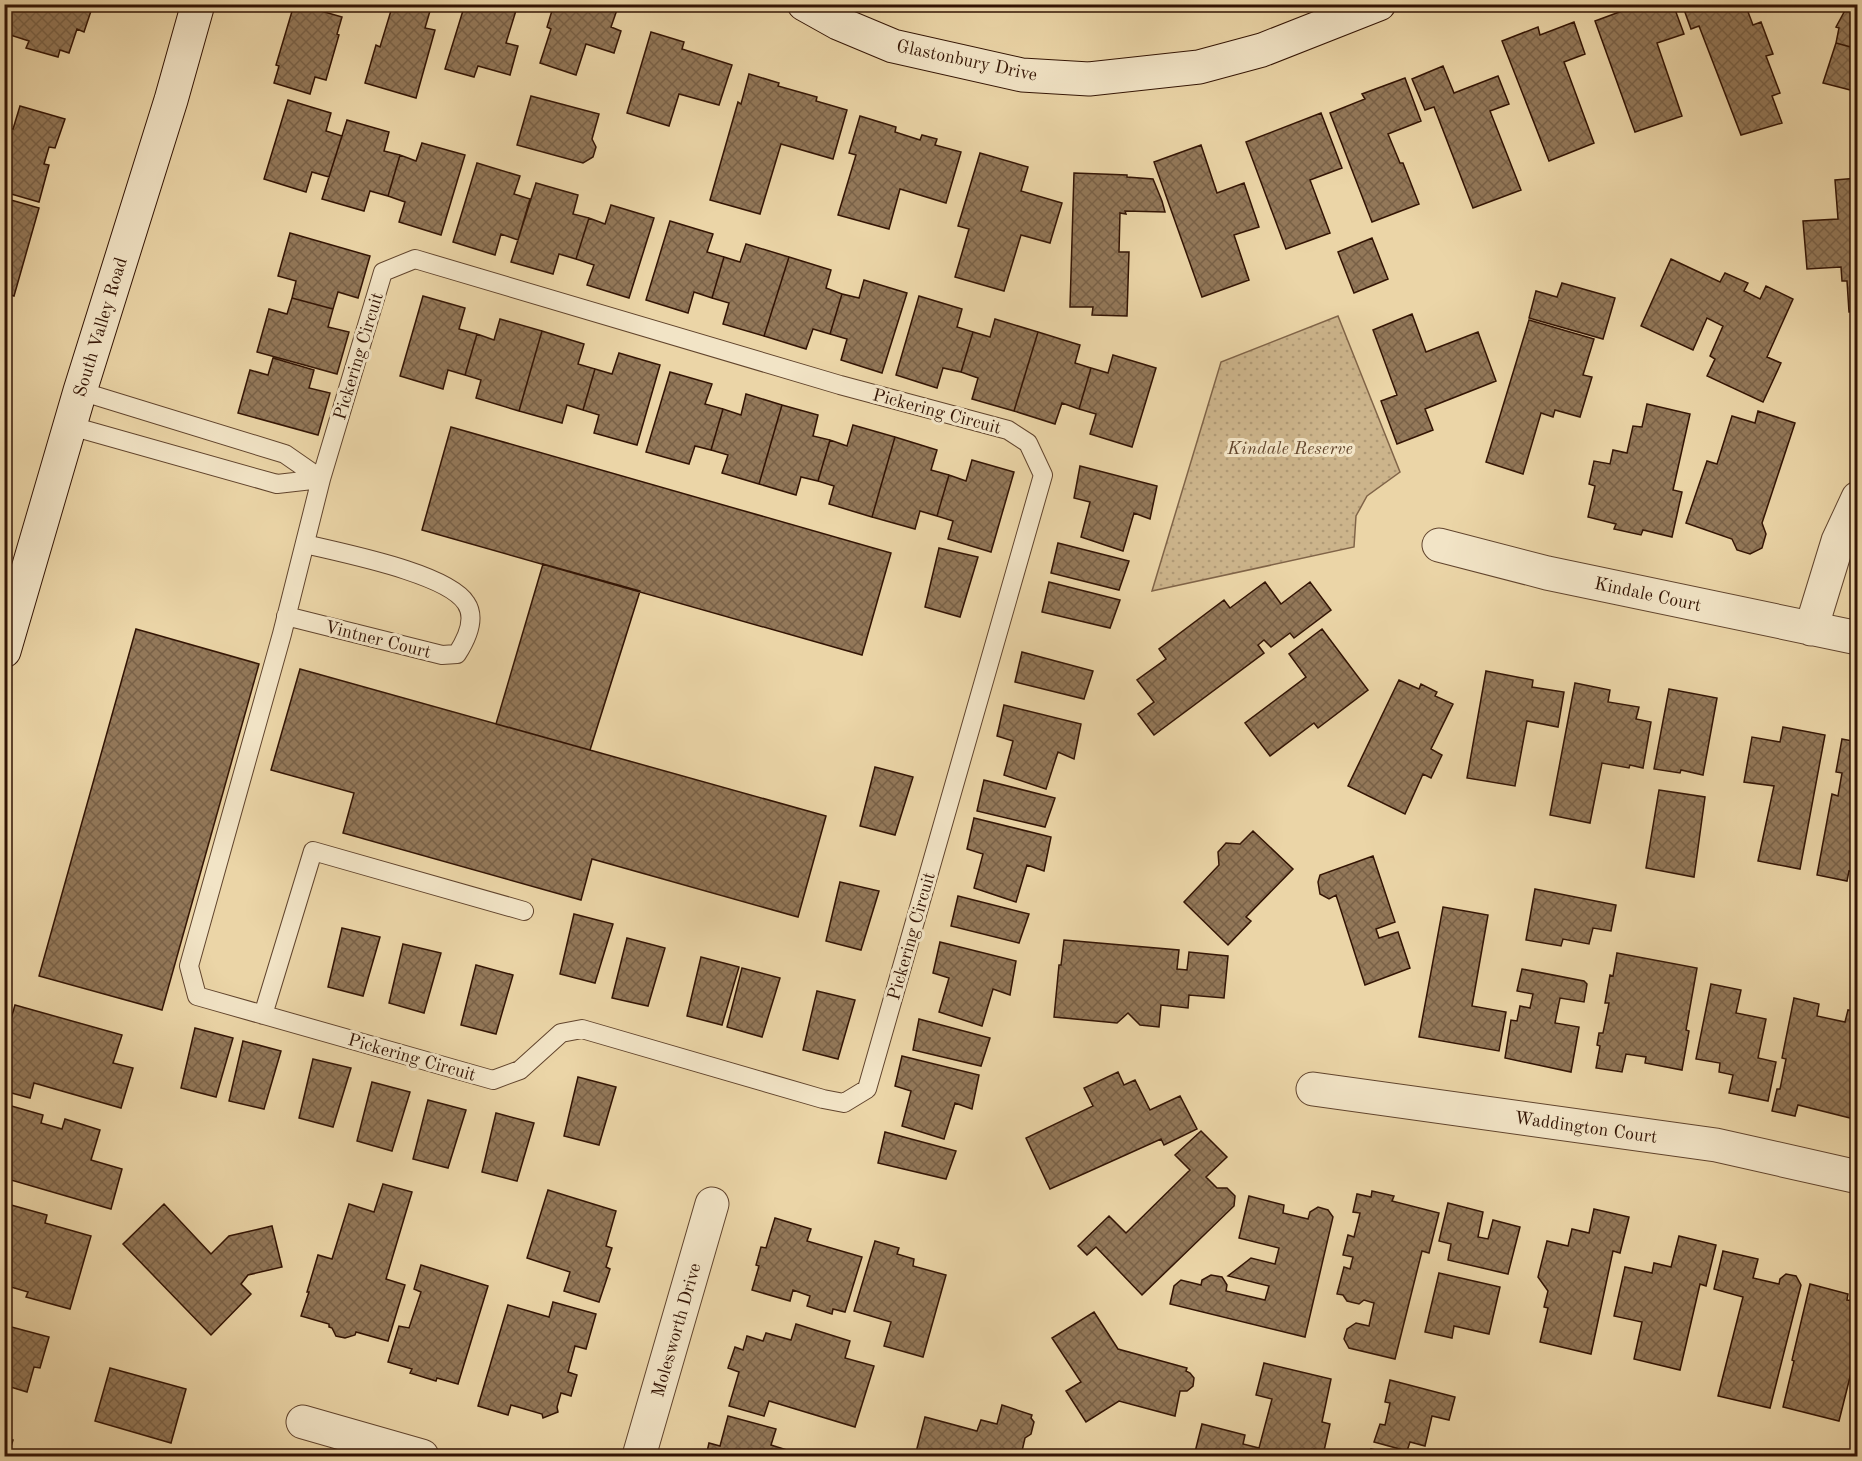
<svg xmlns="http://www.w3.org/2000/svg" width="1862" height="1461" font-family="'Old Standard TT',serif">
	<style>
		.park { fill: url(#park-dots); stroke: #806448; stroke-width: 1.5 }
		.building { fill: url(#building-cross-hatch); stroke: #331404; stroke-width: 1.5 }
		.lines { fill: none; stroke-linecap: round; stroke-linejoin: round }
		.lane-casing { stroke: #61442d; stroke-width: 20 }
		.street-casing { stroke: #61442d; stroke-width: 35 }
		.secondary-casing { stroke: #331404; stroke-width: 35 }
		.lane { stroke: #f2e4c6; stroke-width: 18 }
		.street { stroke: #f2e4c6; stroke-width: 33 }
		.secondary { stroke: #f2e4c6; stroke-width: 33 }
		.labels { text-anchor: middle; stroke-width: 6; stroke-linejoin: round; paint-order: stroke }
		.street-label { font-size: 18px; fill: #331404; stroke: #f2e4c6 }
		.park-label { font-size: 18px; font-style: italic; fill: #61442c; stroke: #f2e4c6 }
	</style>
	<defs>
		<pattern id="park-dots" width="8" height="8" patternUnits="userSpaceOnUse" patternTransform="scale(1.5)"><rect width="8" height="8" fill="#ccb48b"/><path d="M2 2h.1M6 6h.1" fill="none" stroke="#b09a76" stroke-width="1.8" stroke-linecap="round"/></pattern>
		<pattern id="building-cross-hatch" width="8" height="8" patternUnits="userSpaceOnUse" patternTransform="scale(1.5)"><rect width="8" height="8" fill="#937859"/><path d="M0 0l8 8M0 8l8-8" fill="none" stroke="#796147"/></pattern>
	</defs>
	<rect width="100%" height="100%" fill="#ebd5a7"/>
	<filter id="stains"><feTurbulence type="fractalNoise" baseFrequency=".00333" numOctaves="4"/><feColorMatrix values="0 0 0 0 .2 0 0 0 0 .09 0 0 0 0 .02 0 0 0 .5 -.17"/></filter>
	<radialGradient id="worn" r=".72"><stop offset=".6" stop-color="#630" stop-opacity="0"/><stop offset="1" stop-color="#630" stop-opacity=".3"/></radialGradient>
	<path class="park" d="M1338,316l62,156 -33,24 -11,20 -2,31 -202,44 69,-229z"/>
	<path class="building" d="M4,4h33l10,4 1,-4h23l20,7 -7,21 -7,-3 -8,24 -9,-3 -2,7 -32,-9 3,-7 -25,-8z
		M297,4l45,13 -5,17 2,1 -13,45 -11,-3 -5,17 -36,-11 5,-17 -3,-1 17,-57 3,1z
		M393,4h13l24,7 -5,17 10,2 -19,68 -51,-15 11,-38 4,2z
		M465,4h53l-12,39 12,3 -8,29 -32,-9 -4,11 -29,-8z
		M554,4h65l-8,23 10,4 -7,22 -28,-9 -10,31 -36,-12 11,-34 -4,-2z
		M1641,4h32l11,30 -27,9 25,73 -47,16 -40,-111z
		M1682,4h63l8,21 8,-3 12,32 -7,2 14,37 -8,3 10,27 -41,12 -42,-109 -8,3z
		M1848,5l10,3v41l-22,-6 3,-15 -3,-1z
		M1574,22l11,32 -21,8 30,81 -45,18 -47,-120 36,-14 2,8z
		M651,32l33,10 -2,7 50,16 -13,40 -40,-11 -10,32 -42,-13z
		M1836,43l22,6v43l-35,-9z
		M1443,66l11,27 44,-17 11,28 -19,7 31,79 -48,18 -39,-101 -9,3 -13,-31z
		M749,74l30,9 -1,3 39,11 -1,4 31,9 -14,49 -52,-15 -21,70 -50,-14 28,-98 3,2z
		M1405,78l16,43 -33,13 12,29h3l16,41 -47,18 -42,-109 35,-14 -3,-5z
		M531,96l68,18 -7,25 4,8 -3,10 -10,6 -66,-18z
		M288,100l43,13 -5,18 16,5 -13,41 -17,-5 -6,20 -42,-13z
		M20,106l45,13 -10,29 -6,-1 -5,17 5,1 -10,37 -35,-10v-65l9,2z
		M1321,113l21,55 -32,12 20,53 -44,16 -40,-107z
		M860,116l36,11 -1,5 25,8 2,-5 15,4 -2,6 26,7 -15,51 -46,-14 -11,40 -51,-14 18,-60 -7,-2z
		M347,120l42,12 -5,19 16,4 -12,41 -18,-5 -6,20 -42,-12z
		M422,143l43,12 -24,80 -42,-13 6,-20 -17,-6 12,-41 16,6z
		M1201,145l16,48 27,-10 15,44 -25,8 15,45 -47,17 -48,-135z
		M980,153l48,14 -7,24 41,12 -12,40 -29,-8 -17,56 -49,-14 14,-48 -11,-3z
		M477,163l43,13 -6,18 16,5 -12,41 -17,-6 -6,21 -42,-13z
		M1074,173l53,2v2l26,2 9,22 3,11 -40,-1 1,3 -6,-1 -1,39h10l-2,64 -35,-1 1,-8h-23z
		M1858,178v133l-9,1 -2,-31h-5l-1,-14 -34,2 -4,-48 35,-2 -3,-39z
		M536,183l42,12 -5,19 16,4 -13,41 -17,-5 -6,20 -42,-12z
		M4,198l35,10 -25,88 -10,-3z
		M611,205l43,13 -25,80 -42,-13 7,-20 -18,-6 13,-41 16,6z
		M670,221l43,13 -6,18 17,5 -12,41 -18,-6 -6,21 -42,-13z
		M290,233l80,23 -12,42 -20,-6 -5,17 -41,-11 4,-17 -18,-5z
		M1372,238l16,41 -34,14 -16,-41z
		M746,244l43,13 -25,79 -41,-12 6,-21 -17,-5 12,-41 16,5z
		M789,257l42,13 -5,18 16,6 -12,40 -17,-5 -7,20 -42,-13z
		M1671,259l49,23 5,-9 23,10 -4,8 16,8 6,-13 27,13 -26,58 14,6 -18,39 -56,-26 8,-17 -5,-3 13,-30 -16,-8 -14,32 -52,-24z
		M864,280l43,13 -25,80 -41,-13 6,-21 -17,-5 12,-40 17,4z
		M1562,283l53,15 -12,41 -74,-21 7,-27 21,6z
		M423,296l42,12 -6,21 18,5 -12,41 -17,-5 -5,19 -43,-13z
		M919,296l43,13 -5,18 16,5 -12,40 -18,-4 -6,20 -41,-13z
		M292,298l41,11 -5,18 21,5 -12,42 -80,-22 12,-43 18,5z
		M1412,314l14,38 52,-20 18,49 -71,28 8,21 -36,14 -16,-43 16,-6 -24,-65z
		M500,319l42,12 -23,80 -43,-13 5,-18 -16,-5 12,-41 17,6z
		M995,319l43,13 -24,79 -42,-12 6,-21 -17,-6 12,-40 17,5z
		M1529,320l65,19 -11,36 9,2 -12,40 -25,-7 -2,7 -12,-4 -18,61 -37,-12z
		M542,331l42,13 -6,20 17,5 -12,41 -16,-5 -5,18 -43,-12z
		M1038,332l42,13 -5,18 16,5 -12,41 -17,-6 -7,21 -41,-13z
		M619,353l41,12 -23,80 -43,-12 5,-18 -16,-5 12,-41 17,5z
		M1113,355l43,13 -24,79 -42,-13 6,-20 -17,-5 12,-41 17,5z
		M273,358l41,12 -5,18 21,5 -12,42 -80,-22 12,-43 18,5z
		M670,372l42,12 -7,20 18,5 -12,41 -16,-4 -6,18 -43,-12z
		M746,394l36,11 -23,79 -37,-11 6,-18 -17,-5 12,-41 18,6z
		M1647,404l43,10 -17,76 9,2 -10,45 -29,-7 -2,5 -27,-6 2,-5 -28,-7 7,-31 -6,-2 5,-23 16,3 3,-14 14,3 6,-27 9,1z
		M782,405l36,10 -5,21 17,4 -12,41 -17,-4 -5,18 -37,-11z
		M1758,411l37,12 -33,100 4,11 -4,14 -12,6 -13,-4 -5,-11 -46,-16 21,-62 10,3 15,-48 23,7z
		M853,425l42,12 -23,80 -43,-13 5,-18 -16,-5 12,-41 17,6z
		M451,427l440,126 -29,102 -440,-125z
		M895,437l42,13 -6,20 18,5 -12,41 -17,-5 -5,18 -43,-12z
		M972,460l42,12 -23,80 -43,-13 5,-18 -16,-5 12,-41 17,6z
		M1080,466l77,20 -7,33 -16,-6 -11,38 -42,-14 9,-35 -16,-4z
		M1058,543l71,18 -10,29 -68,-17z
		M939,548l39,9 -18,60 -35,-10z
		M543,564l97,27 -50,159 -94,-26z
		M1049,582l71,18 -10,28 -68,-16z
		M1265,582l16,22 29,-22 21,28 -37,28 -4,-5 -19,14 -7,-7 -6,5 6,8 -110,82 -16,-21 16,-12 -17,-22 29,-21 -7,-10 65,-49 6,8z
		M136,629l123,35 -97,346 -123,-34z
		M1322,629l46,61 -50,38 -4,-5 -44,33 -25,-33 61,-46 -17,-23z
		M1022,652l71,19 -9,28 -69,-17z
		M300,669l526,147 -28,101 -206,-58 -11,41 -238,-67 11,-40 -83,-23z
		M1486,671l47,9 -1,7 32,5 -6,35 -31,-6 -12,65 -48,-8z
		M1399,680l20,9 2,-5 16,8 -2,4 18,8 -22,45 11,6 -11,23 -8,-4 -18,40 -57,-28z
		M1575,683l35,7 -2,12 31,5 -3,12 15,3 -8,46 -13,-3 -1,3 -27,-5 -12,60 -40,-8z
		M1669,689l48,9 -14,77 -22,-5 -1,3 -26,-4z
		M1004,705l77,19 -7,35 -16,-7 -12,37 -42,-14 9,-34 -16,-5z
		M1783,727l42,8 -25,134 -42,-8 16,-75 -30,-4 8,-45 28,5z
		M1842,739l16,3v131l-9,-2 -2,10 -30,-6 15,-81 6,2 4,-23 -6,-1z
		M875,767l38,10 -18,58 -35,-9z
		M984,780l71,18 -10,29 -68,-16z
		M1659,790l46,7 -11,80 -48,-9z
		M974,818l77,19 -7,34 -17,-6 -11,37 -42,-14 9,-34 -16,-5z
		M1253,831l40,38 -47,48 5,4 -23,24 -44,-43 35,-37 -1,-13 8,-9 14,1z
		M1373,856l22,66 -19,7 3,9 19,-6 12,36 -45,17 -29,-90 -7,4 -9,-5 -2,-12 2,-7z
		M840,882l39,9 -18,59 -35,-9z
		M1535,889l81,16 -5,26 -18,-3 -4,16 -26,-5 -2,7 -35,-6z
		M958,896l71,18 -10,29 -68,-17z
		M1443,907l45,8 -16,91 34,6 -7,39 -80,-14z
		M574,914l39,10 -18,59 -35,-9z
		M342,928l38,9 -17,59 -35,-9z
		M627,938l38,10 -17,58 -36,-8z
		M1064,940l115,10 -2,19 10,1 2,-18 39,4 -4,42 -35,-3 -1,13 -27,-3 -2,22 -19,-2 -12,-12 -11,10 -63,-6 5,-52h2z
		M940,942l76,19 -6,34 -17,-6 -11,37 -43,-14 10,-34 -16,-5z
		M403,944l38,9 -17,60 -35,-10z
		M1617,953l80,15 -11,62 3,1 -7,39 -37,-7 1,-6 -20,-3 -4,18 -26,-4 4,-22 -3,-1 2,-12h4l6,-30h-4l5,-28 3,1z
		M701,957l38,10 -17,58 -35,-9z
		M476,965l37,10 -17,59 -35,-9z
		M742,968l38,10 -18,59 -35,-10z
		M1522,969l62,12 3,3 -3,18 -24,-4 -5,25 24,4 -8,45 -66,-14 6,-38 6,1 3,-15 10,2 3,-14 -16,-3z
		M1711,984l30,6 -5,23 30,6 -8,39 18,4 -8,39 -39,-8 4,-18 -14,-3 1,-9 -24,-4z
		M817,991l38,9 -17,59 -35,-9z
		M1794,998l25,6 -2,12 28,6 3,-12 10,2v19l-3,14h3v7l-6,25 6,1v42l-60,-15 -3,11 -23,-5 5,-22h3l6,-30 -4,-1z
		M15,1005l107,30 -9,28 20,5 -12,40 -87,-25 -4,15 -26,-7v-48z
		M919,1019l71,19 -9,28 -68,-16z
		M195,1028l38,10 -17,59 -35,-9z
		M243,1041l38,10 -17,58 -35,-8z
		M902,1056l77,19 -7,34 -17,-6 -11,36 -42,-13 9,-35 -16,-5z
		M313,1059l38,9 -18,59 -34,-9z
		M1118,1072l6,13 11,-5 15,30 30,-14 17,33 -33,16 -3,-6 -111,50 -24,-51 67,-32 -9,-18z
		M578,1077l38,10 -17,58 -35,-9z
		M372,1082l38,10 -18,59 -35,-10z
		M428,1100l38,10 -18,58 -35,-9z
		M8,1105l35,10 -2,8 21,6 3,-10 35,11 -9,30 31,9 -11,40 -107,-31v-66z
		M496,1113l38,10 -17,58 -35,-9z
		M1201,1131l26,26 -21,20 11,11h10l8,8 -1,10 -92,89 -46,-48 -9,8 -9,-9 31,-30 17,17 64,-63 -15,-15z
		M885,1132l71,19 -10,28 -68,-16z
		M383,1184l29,8 -26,87 19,6 -17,56 -32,-9 -1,3 -10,3 -9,-2 -4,-8 -3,-1v-3l-28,-8 8,-24h-2l11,-37 14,4 17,-55 25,8z
		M548,1190l68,21 -10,35 6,2 -6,19 4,2 -11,33 -35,-11 6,-19 -43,-14z
		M1372,1191l22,5 -2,5 47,12 -10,40 -7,-2 -27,108 -46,-11 -5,-9 3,-10 9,-6 13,3 5,-23 -10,-3 -5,4 -12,-3 -4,-6 -6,-1 7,-27 6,2 3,-12 -10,-2 5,-20 6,2 6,-24 -7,-1 4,-18 14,3z
		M1249,1196l35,9 -1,8 25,6 2,-7 8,-5 10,3 5,7 -28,120 -135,-33 4,-18 7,-6 20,5 1,-5 9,-5 11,2 5,8 -1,6 39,9 4,-14 -41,-10 23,-18 24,6 4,-16 -40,-10z
		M4,1203l43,12 -2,8 46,13 -21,73 -44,-12 2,-5 -24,-7z
		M1448,1203l35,9 -5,25 10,2 5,-19 27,7 -12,47 -60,-14 3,-16 -12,-3z
		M164,1204l47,50 18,-18 43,-10 10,41 -34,8 -7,9 10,10 -40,41 -88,-91z
		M1594,1209l35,8 -9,36 -7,-2 -22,103 -51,-12 8,-34 -4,-1 4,-16 -10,-14 9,-36 21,5 4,-17 17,4z
		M775,1218l36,11 -4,12 55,16 -17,55 -12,-3 -1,5 -25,-8 3,-10 -17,-6 -3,11 -38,-11 7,-24 -3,-1 5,-18 5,1z
		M1679,1236l37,9 -10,41 -6,-2 -20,86 -46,-11 8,-37 -28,-6 11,-49 27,6 2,-10 17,4z
		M875,1241l24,7 -2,6 17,5 -1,7 33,9 -23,82 -39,-11 7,-24 -37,-11z
		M1723,1251l35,8 -5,19 26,6 1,-5 6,-5 10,2 5,9 -31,123 -52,-12 25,-99 -29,-8z
		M421,1265l67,21 -30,98 -21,-6 -1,3 -26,-8 2,-4 -24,-7 11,-36 10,2 12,-36 -7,-3z
		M1439,1273l61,14 -11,47 -35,-8 -2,12 -27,-6z
		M1810,1284l38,10 -1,6 8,1 3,-6v80l-7,-2 -12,48 -56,-14 11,-46 -2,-1z
		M553,1302l43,12 -10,35 -11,-3 -7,26 9,3 -6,21 -10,-3 -4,14 1,5 -15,6 -1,-4 -31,-9 -3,10 -30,-9 30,-101 41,12z
		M1094,1312l24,37 69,19 -1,3 4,2 4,5 -1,8 -6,5h-7l-5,25 -56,-15 -33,21 -20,-31 15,-9 -29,-44z
		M796,1324l54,17 -5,17 29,8 -19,61 -86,-26 -5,15 -35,-10 10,-34 -11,-4 7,-21 8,3 4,-14 16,5 3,-8 25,7z
		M4,1325l45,12 -9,31 -6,-1 -7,25 -23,-7z
		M1264,1363l67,16 -9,43 8,2 -6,27 -10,-2 -2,7h-118l8,-32 43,11 -2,9 16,4 13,-49 -16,-4z
		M110,1368l76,21 -15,54 -76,-22z
		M1390,1380l65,17 -6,23 -17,-4 -7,30 -15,-4 -3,9 -33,-9 6,-18 5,1 5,-22 -5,-1z
		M1002,1405l30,10 -1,3 3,4 -3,12 -6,4 -3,13 2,5h-109l10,-39 52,14 4,-11 16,4z
		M728,1416l48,13 -5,16 19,6 -1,5h-83l3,-13 11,3z
		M4,1438l9,2 -5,16h-4z
		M1371,1449l33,7h-35z"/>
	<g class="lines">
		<g class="lane-casing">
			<path id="lane" d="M415,259l425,126 168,45 20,13 15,32 -176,614 -23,14 -21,-4 -241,-70 -21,4 -41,37 -27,10 -296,-84 -8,-30 93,-332 39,-155 62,-207z
				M80,391l205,63 36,25
				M71,426l206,58 44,-5
				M286,616l156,39 15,-1c9,-14 20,-35 9,-51 -19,-30 -125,-50 -161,-59
				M263,1015l50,-164 211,60"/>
		</g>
		<g class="street-casing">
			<path id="street" d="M1439,545l108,28 311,65
				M1811,629l27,-88 20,-43
				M1313,1089l403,56 142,32
				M303,1422l119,34
				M639,1456l73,-252"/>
		</g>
		<g class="secondary-casing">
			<path id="secondary" d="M804,4l34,19 55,23 129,29 67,4 110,-12 63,-17 117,-46
				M4,651l76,-260 91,-291 27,-96"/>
		</g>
		<use href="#lane" class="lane"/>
		<use href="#street" class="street"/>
		<use href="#secondary" class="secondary"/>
	</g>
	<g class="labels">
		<g class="street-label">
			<text transform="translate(967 60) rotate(12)" y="6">Glastonbury Drive</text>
			<text transform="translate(100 327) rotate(-73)" y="6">South Valley Road</text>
			<text transform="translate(358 356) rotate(-73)" y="6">Pickering Circuit</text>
			<text transform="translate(937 411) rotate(15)" y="6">Pickering Circuit</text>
			<text transform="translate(1648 594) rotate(12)" y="6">Kindale Court</text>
			<text transform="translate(378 639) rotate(14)" y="6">Vintner Court</text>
			<text transform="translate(911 936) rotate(-74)" y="6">Pickering Circuit</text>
			<text transform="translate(412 1057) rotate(16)" y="6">Pickering Circuit</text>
			<text transform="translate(1586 1127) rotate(8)" y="6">Waddington Court</text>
			<text transform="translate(676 1330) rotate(-74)" y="6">Molesworth Drive</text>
		</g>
		<g class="park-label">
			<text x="1290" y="454">Kindale Reserve</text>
		</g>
	</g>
	<rect width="1862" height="1461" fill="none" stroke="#ebd5a7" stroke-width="24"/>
	<rect x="6" y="6" width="1850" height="1449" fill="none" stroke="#331404" stroke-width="3"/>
	<rect x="12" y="12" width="1838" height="1437" fill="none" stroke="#331404" stroke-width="1.5"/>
	<rect width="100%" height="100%" filter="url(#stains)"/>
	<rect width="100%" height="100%" fill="url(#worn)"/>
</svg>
